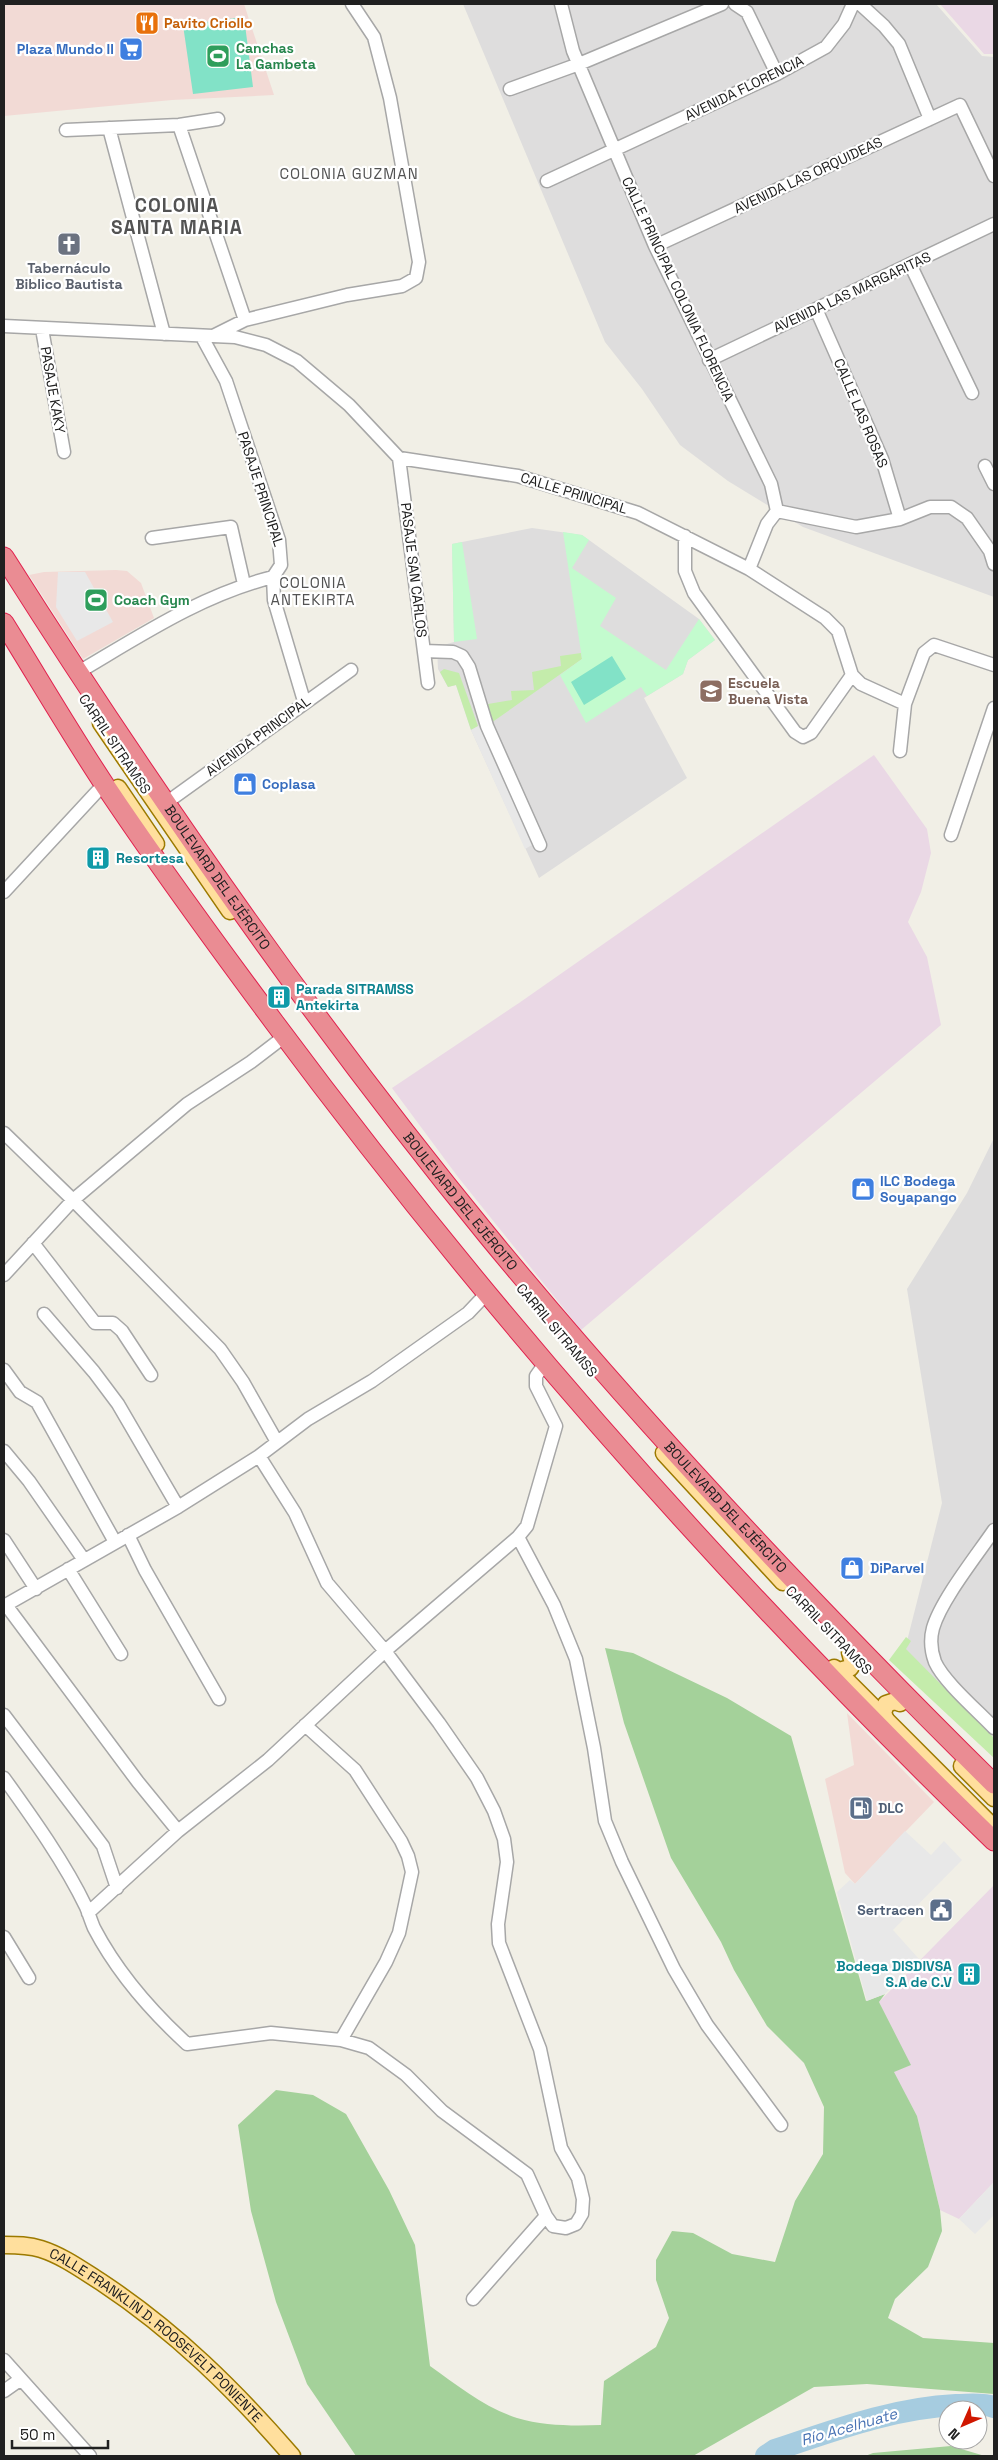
<svg xmlns="http://www.w3.org/2000/svg" width="998" height="2460" font-family="'Space Grotesk',sans-serif">
	<style>
		.residential { fill: #dedddd }
		.commercial { fill: #f2dad5 }
		.industrial { fill: #ead8e5 }
		.grass { fill: #c4ecab }
		.forest { fill: #a4d19a }
		.park { fill: #c3fbce }
		.pitch { fill: #82e2c7 }
		.parking { fill: #e8e8e8 }
		.lines { fill: none; stroke-linecap: round; stroke-linejoin: round }
		.river { stroke: #a6cce0; stroke-width: 22 }
		.minor-casing { stroke: #a7a7a7; stroke-width: 15 }
		.major-casing { stroke: #9c7a00; stroke-width: 19 }
		.highway-casing { stroke: #e1214e; stroke-width: 21 }
		.minor { stroke: #fff; stroke-width: 12 }
		.major { stroke: #ffdf9d; stroke-width: 16 }
		.highway { stroke: #ea8c93; stroke-width: 19 }
		.labels { text-anchor: middle; stroke-width: 4.5; stroke-linejoin: round; paint-order: stroke }
		.food-label { font-size: 14px; font-weight: bold; fill: #c56008; stroke: #fff; text-anchor: start }
		.leisure-label { font-size: 14px; font-weight: bold; fill: #27864d; stroke: #fff; text-anchor: start }
		.shop-label { font-size: 14px; font-weight: bold; fill: #366cbe; stroke: #fff; text-anchor: start }
		.street-label { font-size: 14px; fill: #202020; stroke: #fff }
		.worship-label { font-size: 14px; font-weight: bold; fill: #5b616d; stroke: #fff }
		.education-label { font-size: 14px; font-weight: bold; fill: #785e54; stroke: #fff; text-anchor: start }
		.culture-label { font-size: 14px; font-weight: bold; fill: #0d838f; stroke: #fff; text-anchor: start }
		.service-label { font-size: 14px; font-weight: bold; fill: #4e5e75; stroke: #fff; text-anchor: start }
		.neighbourhood-label { font-size: 15px; letter-spacing: 1px; fill: #535353; stroke: #fff }
		.water-label { font-size: 15px; font-style: italic; fill: #4872b4; stroke: #fff }
		.district-label { font-size: 19px; font-weight: bold; letter-spacing: 1px; fill: #535353; stroke: #fff }
	</style>
	<rect width="100%" height="100%" fill="#f1efe6"/>
	<path class="residential" d="M463,4h473l46,52 12,1v540l-191,-70 -75,-46 -48,-36 -38,-56 -37,-47z
		M532,528l50,7 117,84 16,21 -27,20 -5,14 -39,24 43,80 -148,100 -68,-148 -15,-45 -8,2 -10,-18 -1,-22 17,-5 -2,-98z
		M994,1138v600l-89,-89 37,-146 -35,-214 60,-96z"/>
	<path class="commercial" d="M4,4h240l30,91 -102,5 -168,16z
		M116,570l11,1 14,12 13,35 -71,41 -54,-84 15,-3z
		M847,1713l87,89 -79,82 -10,-11 -20,-94 29,-14z"/>
	<path class="industrial" d="M940,4h54v50h-10z
		M874,755l53,74 4,24 -10,39 -13,30 19,35 14,68 -360,305 -123,-153 -66,-89 127,-85z
		M994,1885v297l-35,37 -19,-9 -23,-94 -24,-44 17,-7 -31,-63z"/>
	<path class="grass" d="M581,653l1,6 -91,64 -3,-19 24,-4 -1,-9 23,-1 -2,-18 29,-6 -1,-10z
		M444,669l15,4 19,53 -7,4 -15,-45 -8,2 -8,-15z
		M906,1637l5,4 -5,8 88,89v20l-105,-98z"/>
	<path class="forest" d="M605,1648l28,5 94,45 64,38 75,265 19,-7 -6,8 32,63 -17,7 23,44 23,94 2,21 -14,36 -33,32 -7,19 35,20 71,5v51l-127,-10 -53,3 -121,69h-337l-49,-72 -31,-82 -25,-91 -13,-86 38,-35 37,5 33,19 43,76 26,55 15,121c27,19 55,42 87,52 27,8 56,8 84,7l3,-44 52,-34 13,-29 -13,-38v-20l16,-29 21,2 39,21 43,8 20,-61 28,-47 1,-47 -20,-44 -37,-37 -33,-56 -13,-28 -50,-84 -47,-135z
		M951,2446l34,10h-120l8,-3z"/>
	<path class="park" d="M563,532l19,3 7,5 -17,28 44,30 -16,28 66,44 33,-51 16,21 -27,20 -5,14 -36,22 -6,-9 -55,36 -26,-48 22,-16z
		M462,542l15,97 -23,3 -2,-98z"/>
	<path class="pitch" d="M244,17l9,70 -60,7 -10,-69z
		M612,656l14,23 -42,26 -13,-23z"/>
	<path class="parking" d="M58,572h27l28,50 -36,19 -21,-34z
		M486,722l53,119 -14,8 -54,-119z
		M905,1831l26,24 13,-14 18,19 -69,70 26,29 -34,35 -18,7 -30,-109 13,-12 5,4z
		M994,2182v33l-19,19 -16,-15z"/>
	<g class="lines">
		<path class="river" d="M766,2456l9,-6c60,-20 118,-42 181,-45 13,0 26,-2 38,2"/>
		<g class="minor-casing">
			<path id="minor" d="M561,4l12,47 82,195 116,238 6,27 -10,13 -18,45
				M735,4l12,8 30,62
				M860,4l24,22 15,18 31,75
				M510,89l69,-25 143,-60
				M179,125l66,195
				M109,128l55,206
				M66,130l113,-5 39,-6
				M547,181l230,-107 49,-27 18,-23 9,-20
				M655,246l305,-141 34,71
				M910,264l62,129
				M816,309l66,150 18,60
				M4,326l209,10 32,-16 102,-25 55,-9 14,-8 3,-16 -29,-164 -16,-61 -22,-33
				M42,329l22,123
				M213,336l22,1 31,8 31,16 52,44 50,53 119,18 120,37 111,56 76,49 13,13 14,44 9,9 44,20
				M709,360l285,-136
				M399,458l29,225
				M985,466l9,18
				M777,511l79,16 44,-8 30,-12h21l16,11 23,33 4,13
				M685,536v35l9,22 101,139 8,5 8,-4 41,-58
				M152,538l79,-11 13,57
				M273,577l1,23 30,101
				M424,651l29,1 9,4 7,11 18,59 53,119
				M77,673c63,-37 124,-78 196,-96l8,-12 -2,-25 -53,-159 -24,-44
				M900,751l5,-47 19,-51 10,-8 60,20
				M166,803l185,-133
				M951,835l43,-127
				M4,892l100,-108
				M4,1133l69,67 147,149 23,33 34,60
				M33,1243l62,80h18l9,8 29,44
				M4,1275l69,-75 114,-96 64,-42 34,-26
				M44,1314l50,58 24,32 60,103
				M4,1370l16,22 17,10 78,140
				M4,1451l25,30 55,79
				M994,1530c-17,25 -53,70 -61,98 -3,11 -2,23 2,34 9,20 43,49 59,66
				M128,1535l17,35 74,129
				M518,1537l36,68 22,54 18,89 11,73 17,41 52,107 33,56 74,100
				M4,1540l32,49
				M68,1569l53,85
				M6,1605l132,177 40,49
				M4,1606l174,-99 81,-51 49,-37 64,-38 96,-68 19,-20
				M4,1715l99,131 14,42
				M305,1725l50,45 46,71 7,15 4,16 -13,61 -13,29 -45,78
				M4,1778c28,39 61,85 82,129 3,7 5,14 8,21 23,44 57,83 93,116l84,-11 70,7 28,8 37,27 36,36 85,63 19,42 7,10 13,2 10,-4 6,-10 1,-15 -5,-21 -17,-30 -21,-99 -41,-106 -1,-19 9,-62 -3,-23 -10,-28 -17,-33 -38,-55 -54,-72 -58,-68 -32,-70 -36,-57
				M88,1913l90,-82 90,-71 117,-109 133,-114 9,-11 29,-100 -20,-40v-10l10,-14
				M4,1937l25,41
				M473,2299l73,-83
				M4,2360l86,96
				M4,2391l17,-12"/>
		</g>
		<g class="major-casing">
			<g id="major">
				<path d="M101,723l129,188"/>
				<path d="M118,788l38,56"/>
				<path d="M664,1453l119,129"/>
				<path d="M834,1668l5,3 11,-3 3,-5 -3,-11"/>
				<path d="M842,1676l152,152"/>
				<path d="M885,1718l-2,-5 3,-9 9,-3 5,2"/>
				<path d="M962,1766l32,32"/>
				<path id="s1" d="M4,2245c13,0 25,0 37,4 22,7 41,21 60,33 74,49 134,108 191,174"/>
			</g>
		</g>
		<g class="highway-casing">
			<g id="highway">
				<path id="s2" d="M4,557c149,235 308,464 484,679 158,192 329,373 506,548"/>
				<path d="M4,623c33,53 65,108 100,161 54,81 112,160 170,238 217,292 459,566 720,819"/>
			</g>
		</g>
		<use href="#minor" class="minor"/>
		<use href="#major" class="major"/>
		<use href="#highway" class="highway"/>
	</g>
	<defs>
		<g id="restaurant-square" transform="scale(1.25)"><rect x="-9" y="-9" width="18" height="18" rx="4" fill="#e8710a" stroke="#fff"/><path d="M-5-6h1v4h1v-4h1v4h1v-4h1v5L-1.5 .5V6h-2V.5L-5-1ZM5-6V6H3V1.5H1.5Q1.5-4 5-6Z" fill="#fff"/></g>
		<g id="supermarket-square" transform="scale(1.25)"><rect x="-9" y="-9" width="18" height="18" rx="4" fill="#3f7fe0" stroke="#fff"/><path d="M-6-5.5h2.5l.6 2H6L4.5 2H-2.5L-4.4-4H-6ZM-1.5 3.2a1.3 1.3 0 1 0 .1 0ZM3 3.2a1.3 1.3 0 1 0 .1 0Z" fill="#fff"/></g>
		<g id="stadium-square" transform="scale(1.25)"><rect x="-9" y="-9" width="18" height="18" rx="4" fill="#2e9e5b" stroke="#fff"/><path d="M0-5a6.5 5 0 1 0 0 10a6.5 5 0 1 0 0-10ZM-3.5-1.8h7v3.6h-7Z" fill="#fff"/></g>
		<g id="church-square" transform="scale(1.25)"><rect x="-9" y="-9" width="18" height="18" rx="4" fill="#6b7280" stroke="#fff"/><path d="M-1.2-6h2.4v3.5h3.3v2.4h-3.3V6h-2.4V-.1h-3.3v-2.4h3.3Z" fill="#fff"/></g>
		<g id="school-square" transform="scale(1.25)"><rect x="-9" y="-9" width="18" height="18" rx="4" fill="#8d6e63" stroke="#fff"/><path d="M0-5L7-2L0 1L-7-2ZM-4 1L0 2.5L4 1V4Q0 6-4 4Z" fill="#fff"/></g>
		<g id="shop-square" transform="scale(1.25)"><rect x="-9" y="-9" width="18" height="18" rx="4" fill="#3f7fe0" stroke="#fff"/><path d="M-5-2.5h2.3a2.7 3.5 0 0 1 5.4 0H5L5.5 6h-11ZM-1.5-2.5h3a1.5 2.3 0 0 0-3 0Z" fill="#fff"/></g>
		<g id="building-square" transform="scale(1.25)"><rect x="-9" y="-9" width="18" height="18" rx="4" fill="#0f9aa8" stroke="#fff"/><path d="M-4-6H4V6H1V3H-1V6H-4ZM-2.5-4.3h1.7v1.8h-1.7ZM.8-4.3h1.7v1.8H.8ZM-2.5-1h1.7V.8h-1.7ZM.8-1h1.7V.8H.8Z" fill="#fff"/></g>
		<g id="fuel-square" transform="scale(1.25)"><rect x="-9" y="-9" width="18" height="18" rx="4" fill="#5c6f8a" stroke="#fff"/><path d="M-5.5-6h7V0h2V4h1.3V-2.5L3-4.5l.8-.8L6-3V5H2.5V1h-1V6h-7ZM-4.2-4.7v3.2H.2V-4.7Z" fill="#fff"/></g>
		<g id="civic-square" transform="scale(1.25)"><rect x="-9" y="-9" width="18" height="18" rx="4" fill="#5c6f8a" stroke="#fff"/><path d="M-.6-6.5H3V-4.5H.6V-3L4-1V1h2V6H-6V1h2V-1L-.6-3ZM-1.2 2.5V6h2.4V2.5Z" fill="#fff"/></g>
	</defs>
	<g fill-rule="evenodd">
		<use href="#restaurant-square" x="147" y="23"/>
		<use href="#supermarket-square" x="131" y="49"/>
		<use href="#stadium-square" x="218" y="56"/>
		<use href="#church-square" x="69" y="244"/>
		<use href="#stadium-square" x="96" y="600"/>
		<use href="#school-square" x="711" y="691"/>
		<use href="#shop-square" x="245" y="784"/>
		<use href="#building-square" x="98" y="858"/>
		<use href="#building-square" x="279" y="997"/>
		<use href="#shop-square" x="863" y="1189"/>
		<use href="#shop-square" x="852" y="1568"/>
		<use href="#fuel-square" x="861" y="1808"/>
		<use href="#civic-square" x="941" y="1910"/>
		<use href="#building-square" x="969" y="1974"/>
	</g>
	<g class="labels">
		<g class="food-label">
			<text x="164" y="28">Pavito Criollo</text>
		</g>
		<g class="leisure-label">
			<text x="236" y="53">Canchas<tspan x="236" dy="16">La Gambeta</tspan></text>
			<text x="114" y="605">Coach Gym</text>
		</g>
		<g class="shop-label">
			<text x="114" y="54" text-anchor="end">Plaza Mundo II</text>
			<text x="262" y="789">Coplasa</text>
			<text x="880" y="1186">ILC Bodega<tspan x="880" dy="16">Soyapango</tspan></text>
			<text x="870" y="1573">DiParvel</text>
		</g>
		<g class="street-label">
			<text transform="translate(744 88) rotate(-26)" y="5">AVENIDA FLORENCIA</text>
			<text transform="translate(808 175) rotate(-25)" y="5">AVENIDA LAS ORQUIDEAS</text>
			<text transform="translate(678 289) rotate(65)" y="5">CALLE PRINCIPAL COLONIA FLORENCIA</text>
			<text transform="translate(852 292) rotate(-25)" y="5">AVENIDA LAS MARGARITAS</text>
			<text transform="translate(53 390) rotate(80)" y="5">PASAJE KAKY</text>
			<text transform="translate(861 413) rotate(67)" y="5">CALLE LAS ROSAS</text>
			<text transform="translate(261 489) rotate(72)" y="5">PASAJE PRINCIPAL</text>
			<text transform="translate(574 493) rotate(17)" y="5">CALLE PRINCIPAL</text>
			<text transform="translate(414 570) rotate(83)" y="5">PASAJE SAN CARLOS</text>
			<text transform="translate(258 736) rotate(-36)" y="5">AVENIDA PRINCIPAL</text>
			<text transform="translate(115 744) rotate(56)" y="5">CARRIL SITRAMSS</text>
			<text dy="5" stroke="none"><textPath href="#s2" startOffset="385">BOULEVARD DEL EJÉRCITO</textPath></text>
			<text dy="5" stroke="none"><textPath href="#s2" startOffset="790">BOULEVARD DEL EJÉRCITO</textPath></text>
			<text transform="translate(557 1330) rotate(50)" y="5">CARRIL SITRAMSS</text>
			<text dy="5" stroke="none"><textPath href="#s2" startOffset="1195">BOULEVARD DEL EJÉRCITO</textPath></text>
			<text transform="translate(829 1630) rotate(46)" y="5">CARRIL SITRAMSS</text>
			<text dy="5" stroke="none"><textPath href="#s1" startOffset="182">CALLE FRANKLIN D. ROOSEVELT PONIENTE</textPath></text>
		</g>
		<g class="worship-label">
			<text x="69" y="273">Tabernáculo<tspan x="69" dy="16">Biblico Bautista</tspan></text>
		</g>
		<g class="education-label">
			<text x="728" y="688">Escuela<tspan x="728" dy="16">Buena Vista</tspan></text>
		</g>
		<g class="culture-label">
			<text x="116" y="863">Resortesa</text>
			<text x="296" y="994">Parada SITRAMSS<tspan x="296" dy="16">Antekirta</tspan></text>
			<text x="952" y="1971" text-anchor="end">Bodega DISDIVSA<tspan x="952" dy="16">S.A de C.V</tspan></text>
		</g>
		<g class="service-label">
			<text x="878" y="1813">DLC</text>
			<text x="924" y="1915" text-anchor="end">Sertracen</text>
		</g>
		<g class="neighbourhood-label">
			<text x="349" y="179">COLONIA GUZMAN</text>
			<text x="313" y="588">COLONIA<tspan x="313" dy="17">ANTEKIRTA</tspan></text>
		</g>
		<g class="water-label">
			<text transform="translate(849 2427) rotate(-16)" y="5">Río Acelhuate</text>
		</g>
		<g class="district-label">
			<text x="177" y="212">COLONIA<tspan x="177" dy="22">SANTA MARIA</tspan></text>
		</g>
	</g>
	<rect width="998" height="2460" fill="none" stroke="#202020" stroke-width="10"/>
	<g transform="translate(963 2425) rotate(225)"><circle r="24" fill="#ffffff" stroke="#a6a6a6"/>
	<path d="M0-4L9 19L0 12L-9 19Z" fill="#d01700"/>
	<text y="-8" font-size="14" font-weight="bold" text-anchor="middle" fill="#202020">N</text>
	</g>
	<path d="M12 2440v8h96v-8" fill="none" stroke="#202020" stroke-width="2.5"/>
	<text x="20" y="2440" font-size="15" fill="#202020" stroke="#ffffff" stroke-width="4" paint-order="stroke">50 m</text>
</svg>
